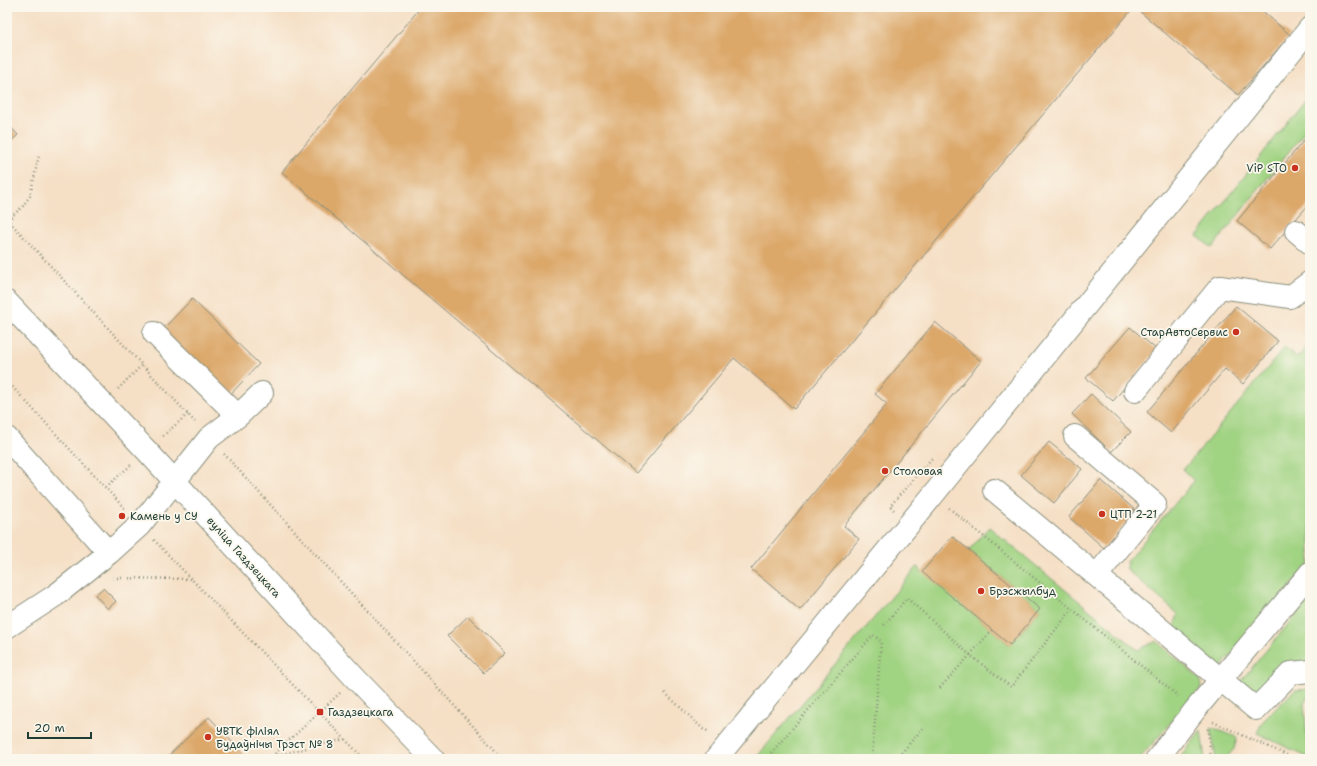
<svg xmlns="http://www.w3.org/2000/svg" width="1317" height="766" font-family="'Shantell Sans',sans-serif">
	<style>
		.green { fill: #a0d382; stroke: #60885b }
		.building { fill: #dca86b }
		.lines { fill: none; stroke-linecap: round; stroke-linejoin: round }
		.minor-casing { stroke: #8a8e7c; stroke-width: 24 }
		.path { stroke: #8a8e7c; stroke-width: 2.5; stroke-dasharray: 1 3; stroke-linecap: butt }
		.minor { stroke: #fff; stroke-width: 22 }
		.poi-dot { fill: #c8321e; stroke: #fbf7ec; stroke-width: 1.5 }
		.labels { text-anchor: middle; stroke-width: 3.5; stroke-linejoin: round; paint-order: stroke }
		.poi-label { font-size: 11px; fill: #1f3d34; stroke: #fbf7ec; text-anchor: start }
		.street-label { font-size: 11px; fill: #1f3d34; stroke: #fbf7ec }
	</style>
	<rect width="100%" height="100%" fill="#fbf7ec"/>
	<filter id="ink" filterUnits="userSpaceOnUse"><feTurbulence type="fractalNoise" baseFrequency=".025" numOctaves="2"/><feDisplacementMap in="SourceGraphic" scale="8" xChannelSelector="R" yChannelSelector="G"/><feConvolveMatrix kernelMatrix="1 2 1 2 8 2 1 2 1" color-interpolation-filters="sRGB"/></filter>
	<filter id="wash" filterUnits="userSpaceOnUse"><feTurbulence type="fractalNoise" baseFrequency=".012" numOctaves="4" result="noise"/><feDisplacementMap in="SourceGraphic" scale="16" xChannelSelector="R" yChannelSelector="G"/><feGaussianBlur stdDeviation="0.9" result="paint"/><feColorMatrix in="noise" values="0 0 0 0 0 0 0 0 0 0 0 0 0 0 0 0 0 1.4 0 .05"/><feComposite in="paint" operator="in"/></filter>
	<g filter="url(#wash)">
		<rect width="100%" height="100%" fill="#f5dfc5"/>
		<path class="green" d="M1310,94v31l-98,123 -15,-12z
			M1310,342v222l-90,104 -47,-38 5,-16 -51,-44v-9l67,-80 -11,-11 102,-123 12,11z
			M989,527l149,123 18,-9 44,38 1,9 -62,71h-384l162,-192 93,78 30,-36 -71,-59z
			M1310,598v64l-54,38 -17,-17z
			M1310,689v4l-6,11 5,54 -52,-25 6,-12 32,-31z
			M1211,728l26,9 -3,12 -9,10h-9z
			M1201,731l4,28h-26z"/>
		<g id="blocks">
			<path class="building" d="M421,7h713l-340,402 -60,-51 -98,115 -354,-301z
				M1140,7h118l32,28 -52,60 -100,-85z
				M7,123l11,12 -11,10z
				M1310,133v70l-40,46 -33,-28z
				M192,299l67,65 -31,33 -68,-65z
				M1236,306l42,35 -35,43 -18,-15 -54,64 -24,-21z
				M935,322l46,39 -137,165 15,13 -59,71 -49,-41 136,-165 -12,-10z
				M1130,327l27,23 -44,51 -27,-23z
				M1091,394l40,38 -20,20 -39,-38z
				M1049,442l33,27 -28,34 -33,-28z
				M1101,480l35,31 -32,37 -35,-31z
				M952,536l88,73 -30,36 -88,-73z
				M103,588l13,13 -8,8 -13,-14z
				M468,616l37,37 -21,20 -37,-37z
				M209,717l38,41 -82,1z"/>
		</g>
	</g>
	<g filter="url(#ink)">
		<use href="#blocks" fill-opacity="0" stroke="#8a8e7c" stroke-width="1"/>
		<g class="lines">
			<g class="minor-casing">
				<path id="minor" d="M1296,231l14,12
					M7,302l140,149 208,227 78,81
					M154,333l84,83
					M1135,391l85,-104 70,10 20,-15
					M1075,436l80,68 -58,71
					M7,438l102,115
					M994,490l262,219 35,-36 19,-2
					M7,627l49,-32 53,-42 31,-28 69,-87 29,-22 24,-23
					M716,759l217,-264 377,-467
					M1157,759l38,-49 115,-137"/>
			</g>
			<path class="path" d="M7,219l188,203
				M8,220l15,-14 7,-10 9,-41
				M7,381l119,129
				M118,389l24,-24
				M163,436l25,-22
				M224,454l279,305
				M106,487l25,-22
				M949,508l229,188
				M894,510l-4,-4 43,-49
				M154,540l210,219
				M113,578l79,1
				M884,625l23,-27 63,57 -32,35
				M992,630l-22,25 41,32 61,-78
				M665,693l38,36 7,3
				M1213,722l83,37
				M1208,729l3,30
				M274,756l71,-17
				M269,759l72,-67
				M766,759l107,-124 8,6 -9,118
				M896,759l28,-32"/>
			<use href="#minor" class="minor"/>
		</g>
	</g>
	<g class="poi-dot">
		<circle cx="1295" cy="168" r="4"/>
		<circle cx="1236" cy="332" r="4"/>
		<circle cx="885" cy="471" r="4"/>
		<circle cx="1102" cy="514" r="4"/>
		<circle cx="122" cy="516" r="4"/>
		<circle cx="981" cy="591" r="4"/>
		<rect x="316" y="708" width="8" height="8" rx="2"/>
		<circle cx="208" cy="737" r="4"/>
	</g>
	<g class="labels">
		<g class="poi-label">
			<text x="1287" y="172" text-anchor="end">ViP STO</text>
			<text x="1228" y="336" text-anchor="end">СтарАвтоСервис</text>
			<text x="893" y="475">Столовая</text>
			<text x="1110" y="518">ЦТП 2-21</text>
			<text x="130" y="520">Камень у СУ</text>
			<text x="989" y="595">Брэсжылбуд</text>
			<text x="328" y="716">Газдзецкага</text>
			<text x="216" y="735">УВТК філіял<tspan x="216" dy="13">Будаўнічы Трэст № 8</tspan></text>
		</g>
		<g class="street-label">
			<text transform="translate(244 557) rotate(48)" y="4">вуліца Газдзецкага</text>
		</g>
	</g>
	<rect width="1317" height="766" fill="none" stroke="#fbf7ec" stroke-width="24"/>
	<path d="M28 732v6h63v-6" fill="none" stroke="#1f3d34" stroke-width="2"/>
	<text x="34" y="732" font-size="12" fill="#1f3d34" stroke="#fbf7ec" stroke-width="3" paint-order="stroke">20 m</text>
</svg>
